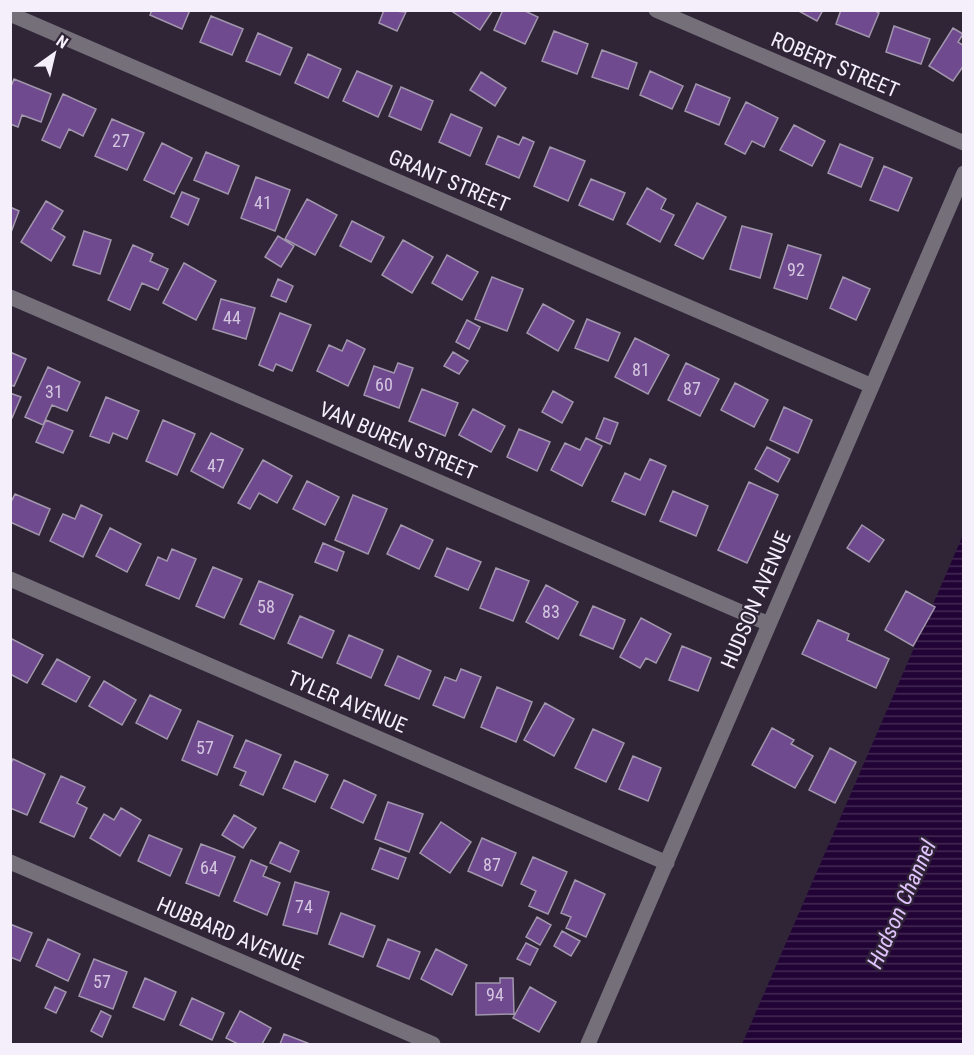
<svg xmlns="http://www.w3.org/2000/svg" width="974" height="1055" font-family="'Roboto Condensed',sans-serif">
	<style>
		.water { fill: url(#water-rules) }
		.building { fill: #6f4a8e; stroke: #a196ac; stroke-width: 1.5 }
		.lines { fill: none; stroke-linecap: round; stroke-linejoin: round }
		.minor { stroke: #746f79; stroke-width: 15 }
		.labels { text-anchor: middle; stroke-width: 4.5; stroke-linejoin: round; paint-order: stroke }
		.number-label { font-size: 18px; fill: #d4c6e0 }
		.street-label { font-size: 21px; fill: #f5effb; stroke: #2f2537 }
		.water-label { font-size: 22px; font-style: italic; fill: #e1c3fd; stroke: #2f2537 }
	</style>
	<defs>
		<pattern id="water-rules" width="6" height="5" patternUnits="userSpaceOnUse" patternTransform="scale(1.5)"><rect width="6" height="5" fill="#210435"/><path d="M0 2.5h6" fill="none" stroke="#422953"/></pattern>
	</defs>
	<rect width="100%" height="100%" fill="#2f2537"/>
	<path class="water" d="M963,535v509h-221z"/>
	<path class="building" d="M152,10h38l-8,19 -32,-14z
		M384,10l22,2 -9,19 -18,-8z
		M450,10h43l-13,20z
		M503,10h20l15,7 -13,27 -31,-14z
		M797,10h26l-6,11z
		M841,10h33l5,3 -10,24 -33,-13z
		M211,16l32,13 -11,26 -32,-13z
		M894,26l36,13 -9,25 -35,-12z
		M953,28l10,6 -5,8 6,4v19l-11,16 -24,-15z
		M554,31l34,13 -11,30 -35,-13z
		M258,33l34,15 -12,27 -34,-14z
		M602,50l35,13 -9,26 -36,-12z
		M308,54l33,15 -13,29 -33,-15z
		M357,71l35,15 -14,31 -35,-16z
		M650,71l33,15 -11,23 -32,-14z
		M481,72l25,16 -11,18 -25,-16z
		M14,79l37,15 -10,28 -19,-7 -4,12 -8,-3v-35z
		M696,84l34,14 -11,27 -34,-14z
		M401,87l32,14 -12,29 -32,-14z
		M63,94l33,15 -13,27 -14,-7 -9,19 -18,-8z
		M746,102l32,16 -14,29 -12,-6 -7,13 -20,-10z
		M451,114l31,14 -12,28 -31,-14z
		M112,119l32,14 -17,37 -32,-14z
		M794,125l31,16 -13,25 -32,-16z
		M498,136l21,9 4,-8 11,5 -15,36 -33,-14z
		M162,143l30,15 -18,36 -30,-14z
		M840,144l33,14 -12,29 -33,-14z
		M550,147l35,14 -17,40 -34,-15z
		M206,152l33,14 -11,28 -34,-14z
		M884,166l28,12 -14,33 -28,-11z
		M256,177l34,13 -15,41 -34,-13z
		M591,179l34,14 -12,27 -34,-15z
		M647,188l19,11 -5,10 13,6 -14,27 -33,-18z
		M182,192l17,7 -11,26 -17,-8z
		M307,199l30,16 -22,40 -30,-16z
		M46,201l17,10 -11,18 13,8 -14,24 -30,-19z
		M697,203l29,14 -23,42 -28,-14z
		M10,207l9,4 -9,24z
		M352,221l32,16 -13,25 -31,-16z
		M742,226l30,8 -12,44 -30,-9z
		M84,231l27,9 -11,34 -27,-9z
		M278,236l16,10 -13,21 -16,-10z
		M403,240l30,17 -21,36 -30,-18z
		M133,245l20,9 -3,7 18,8 -10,21 -16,-7 -12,27 -22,-10z
		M788,245l33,10 -14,44 -33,-11z
		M447,255l31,17 -16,28 -30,-17z
		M184,263l32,18 -20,39 -33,-17z
		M492,277l31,12 -16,42 -32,-12z
		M843,277l27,12 -14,31 -26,-12z
		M278,279l15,7 -7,16 -15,-6z
		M221,299l34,9 -9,31 -33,-10z
		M543,304l31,17 -16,30 -31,-18z
		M280,313l31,12 -19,46 -16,-7 -3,7 -14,-6z
		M587,319l33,14 -12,28 -33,-13z
		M467,320l13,7 -11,22 -13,-7z
		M635,338l34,17 -21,39 -33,-17z
		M347,340l18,9 -17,37 -31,-15 12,-26 13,6z
		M10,352l16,7 -12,27 -4,-1z
		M453,352l15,9 -9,13 -15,-8z
		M398,363l15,5 -14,40 -35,-13 10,-29 20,7z
		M686,363l33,16 -19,37 -32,-16z
		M48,367l32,15 -13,29 -15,-6 -9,20 -18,-8z
		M735,383l33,17 -14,27 -33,-17z
		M422,389l36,14 -13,33 -36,-15z
		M553,391l20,11 -11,21 -20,-11z
		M10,393l11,4 -9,21h-2z
		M106,397l33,14 -12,28 -14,-6 -4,10 -19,-7z
		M784,407l28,13 -14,33 -28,-13z
		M473,409l32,17 -14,26 -32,-17z
		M604,418l14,5 -8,21 -14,-6z
		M46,420l27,11 -10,22 -27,-11z
		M163,420l32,14 -18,41 -31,-14z
		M519,429l31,13 -13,29 -30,-14z
		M211,433l32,16 -20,39 -32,-17z
		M586,438l16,8 -20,40 -31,-16 14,-27 15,7z
		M767,447l23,12 -12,23 -23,-13z
		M650,459l16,7 -21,49 -33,-14 13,-28 15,7z
		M263,460l29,16 -15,27 -18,-10 -9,16 -12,-6z
		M307,481l32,16 -14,28 -32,-16z
		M749,482l29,13 -31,68 -29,-13z
		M673,491l35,15 -12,30 -36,-15z
		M15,494l35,15 -11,26 -29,-13v-18z
		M353,495l34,14 -19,45 -33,-14z
		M81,505l21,10 -19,42 -33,-16 13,-27 12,5z
		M401,525l32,15 -14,29 -32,-15z
		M862,525l22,15 -15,22 -22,-14z
		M110,528l31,16 -14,28 -31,-16z
		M323,543l21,9 -7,19 -22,-9z
		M447,548l34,14 -13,28 -33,-14z
		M172,549l24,10 -17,40 -33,-14 12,-28 9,4z
		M213,567l29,12 -18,39 -28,-12z
		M496,568l33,13 -16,40 -33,-13z
		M259,581l34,14 -19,44 -34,-15z
		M546,585l32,17 -20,37 -32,-17z
		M906,591l29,16 -22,39 -28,-16z
		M593,606l32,14 -12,29 -33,-14z
		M300,616l34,15 -12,27 -34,-15z
		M641,618l30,16 -15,29 -10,-5 -6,10 -20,-11z
		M818,620l31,14 -2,6 42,19 -13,29 -74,-34z
		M349,635l34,15 -12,28 -34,-15z
		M10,638l33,17 -16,28 -17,-9z
		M682,646l29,12 -13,33 -29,-11z
		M398,656l33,15 -12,28 -34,-14z
		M57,659l33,18 -14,25 -34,-18z
		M461,669l20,8 -17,41 -31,-13 12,-28 11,4z
		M104,681l32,19 -14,25 -33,-19z
		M497,687l35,15 -16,40 -35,-15z
		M150,695l31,15 -14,29 -31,-16z
		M545,703l29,16 -20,37 -30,-16z
		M198,721l35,15 -16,39 -35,-15z
		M772,728l22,12 -3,4 22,12 -18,32 -43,-23z
		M593,729l31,14 -18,39 -31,-14z
		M246,740l35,15 -18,40 -23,-10 6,-13 -12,-5z
		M830,748l26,14 -21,41 -26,-13z
		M633,756l28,12 -13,33 -29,-12z
		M13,759l32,15 -18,41 -17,-7v-43z
		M295,761l33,14 -13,27 -32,-14z
		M61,776l24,11 -8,16 10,5 -13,29 -34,-15z
		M344,780l32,15 -13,28 -32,-15z
		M388,802l35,12 -14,38 -34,-13z
		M121,808l20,12 -21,36 -30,-18 14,-24 10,6z
		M234,815l22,13 -13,20 -21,-13z
		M441,822l30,20 -21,31 -30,-20z
		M149,835l33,14 -12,27 -32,-15z
		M482,838l34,15 -14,33 -34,-15z
		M280,842l19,9 -9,21 -20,-9z
		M201,844l34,13 -16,39 -33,-13z
		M380,848l26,10 -8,21 -26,-10z
		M533,857l34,15 -19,42 -19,-8 7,-15 -15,-7z
		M251,860l16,7 -4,9 17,7 -13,32 -33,-14z
		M575,880l30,14 -19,43 -20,-9 5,-11 -10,-4z
		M295,882l34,10 -12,42 -34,-9z
		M341,913l34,13 -12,31 -34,-13z
		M537,917l14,8 -11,20 -14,-8z
		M10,924l22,9 -12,28 -10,-4z
		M562,931l18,10 -9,15 -17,-10z
		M48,939l32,15 -12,27 -32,-15z
		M388,939l32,13 -11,27 -32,-13z
		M526,943l12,6 -8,16 -13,-6z
		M436,949l31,16 -15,30 -31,-16z
		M94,959l33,13 -14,37 -34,-13z
		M145,978l31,14 -12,28 -31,-13z
		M500,978h13l1,36 -38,1v-32h24z
		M55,987l11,5 -10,21 -11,-5z
		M530,987l26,15 -17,30 -26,-14z
		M192,998l32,15 -12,27 -32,-15z
		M101,1011l10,5 -9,21 -11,-6z
		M240,1011l31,17 -9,16h-24l-12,-6z
		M284,1034l26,10h-30z"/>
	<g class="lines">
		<path class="minor" d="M656,10l308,133
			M10,14l862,372
			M10,297l759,327
			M10,579l657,284
			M10,862l423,182
			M588,1044l376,-871"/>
	</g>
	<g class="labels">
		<g class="number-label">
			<text x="121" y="147">27</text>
			<text x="263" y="209">41</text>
			<text x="796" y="276">92</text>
			<text x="232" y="324">44</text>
			<text x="641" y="376">81</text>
			<text x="384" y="391">60</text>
			<text x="692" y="395">87</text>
			<text x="54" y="398">31</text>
			<text x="216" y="472">47</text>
			<text x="266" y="613">58</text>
			<text x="551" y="618">83</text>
			<text x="205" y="754">57</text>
			<text x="492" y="871">87</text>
			<text x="209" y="874">64</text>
			<text x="304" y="913">74</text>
			<text x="102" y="988">57</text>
			<text x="495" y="1001">94</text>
		</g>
		<g class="street-label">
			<text transform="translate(835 65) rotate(23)" y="7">ROBERT STREET</text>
			<text transform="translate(449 181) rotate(23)" y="7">GRANT STREET</text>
			<text transform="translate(398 441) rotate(23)" y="7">VAN BUREN STREET</text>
			<text transform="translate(756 600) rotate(-67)" y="7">HUDSON AVENUE</text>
			<text transform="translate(347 702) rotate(23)" y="7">TYLER AVENUE</text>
			<text transform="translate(230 934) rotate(23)" y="7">HUBBARD AVENUE</text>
		</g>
		<g class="water-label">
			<text transform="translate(901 904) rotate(-66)" y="8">Hudson Channel</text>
		</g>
	</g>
	<rect width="974" height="1055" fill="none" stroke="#f5effb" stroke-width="24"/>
	<g transform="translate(54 54) rotate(34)" stroke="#2f2537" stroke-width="4.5" paint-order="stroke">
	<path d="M0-4.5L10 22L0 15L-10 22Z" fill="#f5effb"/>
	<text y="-9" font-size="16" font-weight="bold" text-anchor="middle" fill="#f5effb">N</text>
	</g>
</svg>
